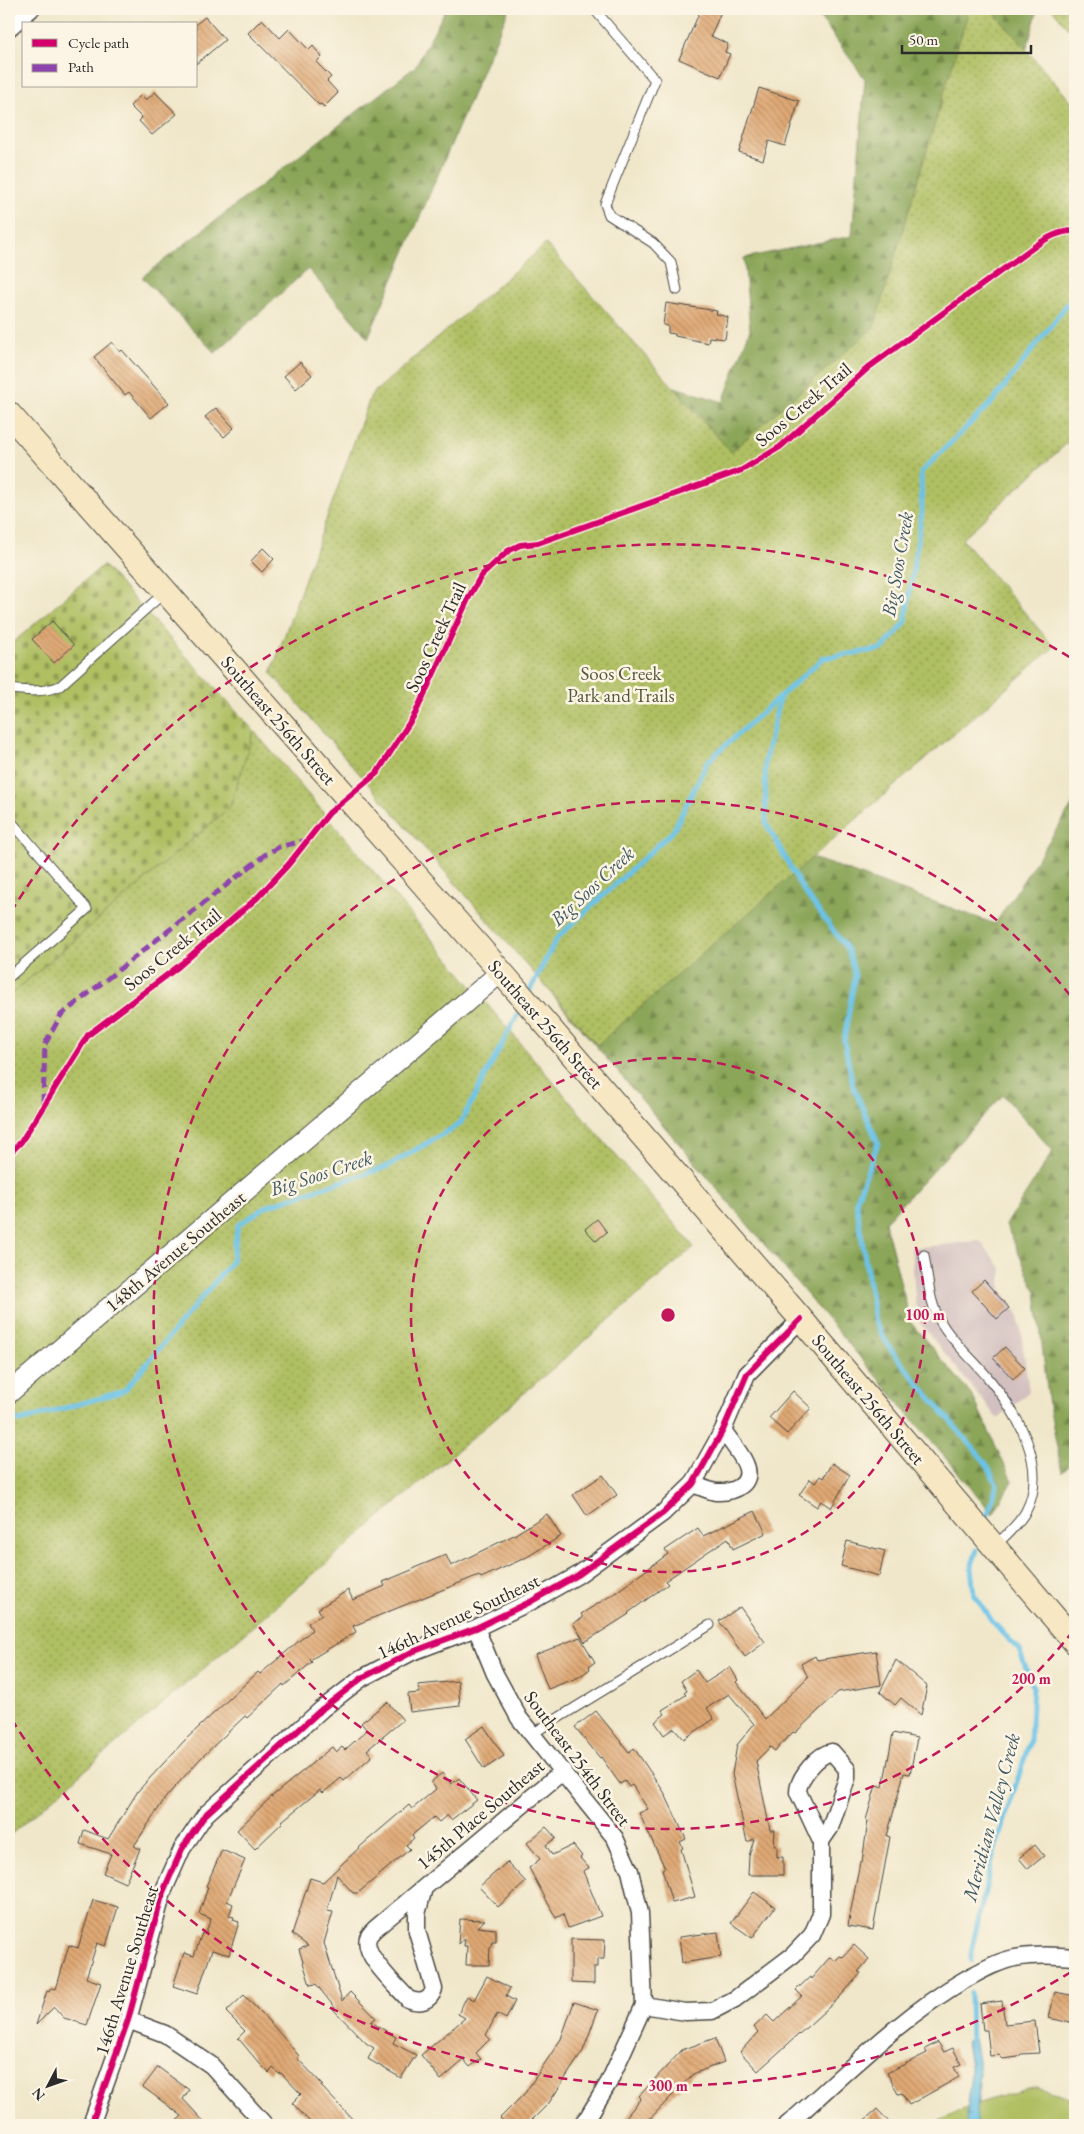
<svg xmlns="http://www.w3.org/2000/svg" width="1084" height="2134" font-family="'EB Garamond',serif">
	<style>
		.industrial { fill: #d2bfbf }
		.grass { fill: #afbf62; stroke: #6d7546 }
		.forest { fill: url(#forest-firs); stroke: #5b6842 }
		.cemetery { fill: url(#cemetery-stones); stroke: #6d7546 }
		.park { fill: url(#park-dots); stroke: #6d7546 }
		.water { fill: url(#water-ripples); stroke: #4a7789 }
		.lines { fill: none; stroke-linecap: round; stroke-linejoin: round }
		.stream { stroke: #6ac3e7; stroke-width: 5 }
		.building { fill: url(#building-back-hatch) }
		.service-casing { stroke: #494743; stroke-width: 11 }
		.minor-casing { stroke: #494743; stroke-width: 19 }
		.tertiary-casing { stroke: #494743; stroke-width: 22 }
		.secondary-casing { stroke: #494743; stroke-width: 26 }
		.service { stroke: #fff; stroke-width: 9 }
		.minor { stroke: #fff; stroke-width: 16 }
		.tertiary { stroke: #fff; stroke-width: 20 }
		.secondary { stroke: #f7e8c3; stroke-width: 24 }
		.quiet { stroke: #8e44ad; stroke-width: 5; stroke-dasharray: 10 5; stroke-linecap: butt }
		.cycleway-casing { stroke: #fcf5e5; stroke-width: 9 }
		.cycleway { stroke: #d6006c; stroke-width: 6 }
		.ring { fill: none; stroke: #c2185b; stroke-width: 2.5; stroke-dasharray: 9 6 }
		.labels { text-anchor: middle; stroke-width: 5; stroke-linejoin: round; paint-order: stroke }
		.street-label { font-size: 19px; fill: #2b2b2b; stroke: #fcf5e5 }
		.park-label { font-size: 19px; fill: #53573c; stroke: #fcf5e5 }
		.water-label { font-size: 20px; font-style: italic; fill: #3e5963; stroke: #fcf5e5 }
		.centre { fill: #c2185b; stroke: #fcf5e5; stroke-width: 2.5 }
		.ring-label { font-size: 15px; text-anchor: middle; font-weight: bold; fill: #c2185b; stroke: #fcf5e5; stroke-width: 5; stroke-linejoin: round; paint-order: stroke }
	</style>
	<defs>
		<pattern id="forest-firs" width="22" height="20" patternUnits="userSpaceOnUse" patternTransform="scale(1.25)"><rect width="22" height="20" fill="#8ba658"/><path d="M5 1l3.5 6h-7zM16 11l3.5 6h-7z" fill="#728749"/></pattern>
		<pattern id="cemetery-stones" width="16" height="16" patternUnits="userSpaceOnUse" patternTransform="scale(1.25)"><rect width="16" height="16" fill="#afbf62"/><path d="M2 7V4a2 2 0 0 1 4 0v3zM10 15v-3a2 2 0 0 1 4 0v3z" fill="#8f9b51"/></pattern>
		<pattern id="park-dots" width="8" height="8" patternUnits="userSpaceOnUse" patternTransform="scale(1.25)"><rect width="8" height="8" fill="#afbf62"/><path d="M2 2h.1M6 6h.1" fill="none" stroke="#8f9b51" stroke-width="1.8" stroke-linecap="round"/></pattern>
		<pattern id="water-ripples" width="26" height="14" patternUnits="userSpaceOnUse" patternTransform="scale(1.25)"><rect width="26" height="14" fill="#6ac3e7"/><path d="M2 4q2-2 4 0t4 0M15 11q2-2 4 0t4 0" fill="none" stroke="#579fbb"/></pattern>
		<pattern id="building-back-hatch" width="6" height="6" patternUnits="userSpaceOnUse" patternTransform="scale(1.25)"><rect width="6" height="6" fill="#e0a975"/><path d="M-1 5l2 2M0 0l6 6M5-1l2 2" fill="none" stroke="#b68a60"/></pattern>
	</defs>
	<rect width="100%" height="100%" fill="#fcf5e5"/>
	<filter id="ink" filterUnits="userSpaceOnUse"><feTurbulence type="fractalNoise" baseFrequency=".02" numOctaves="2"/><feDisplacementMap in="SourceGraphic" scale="10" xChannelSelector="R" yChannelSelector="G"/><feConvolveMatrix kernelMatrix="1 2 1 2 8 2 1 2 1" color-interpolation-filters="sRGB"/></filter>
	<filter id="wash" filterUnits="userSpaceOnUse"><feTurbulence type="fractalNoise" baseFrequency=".0096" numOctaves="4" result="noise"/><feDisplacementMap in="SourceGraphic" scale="20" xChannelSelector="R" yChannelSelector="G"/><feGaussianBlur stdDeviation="1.12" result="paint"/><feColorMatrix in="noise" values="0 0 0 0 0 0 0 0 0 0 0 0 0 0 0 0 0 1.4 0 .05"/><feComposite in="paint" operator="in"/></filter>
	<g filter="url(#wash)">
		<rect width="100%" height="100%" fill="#f0e7ca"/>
		<path class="industrial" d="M980,1241l22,28 -1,20 18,27 10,76 -31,27 -81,-100 -6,-71z"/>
		<path class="grass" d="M1037,2087l38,12v26h-142c32,-20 67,-29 104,-38z"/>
		<path class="forest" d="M446,9h63l-141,329 -60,-69 -93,84 -73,-76 273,-210z
			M814,9h224l-63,220 -86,211 -393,200 104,-276 123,38 27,-72 -6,-72 108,-22 13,-157z
			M1075,801v659l-13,13 -13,-67 -13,-114 -30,-67 47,-74 -50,-56 -118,127 26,101 61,72 40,86 -19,33 -442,-521 177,-162 102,33 165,60z"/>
		<path class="cemetery" d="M103,565l151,166 -24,76 -221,189v-350z"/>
		<path class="park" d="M969,9h22l84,97v330l-113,103 92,108 -457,398 -326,-372 100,-278 175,-151 185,208 143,-125z
			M1052,9h23v27z
			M254,731l440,516 -685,589v-840l221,-189z"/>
		<path class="water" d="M974,2038l6,34 -4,53h-10l5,-53 -5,-31z"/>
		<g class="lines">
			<path class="stream" d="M780,697l-15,63 1,63 37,67 45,60 7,25 -11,65 9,46 25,57 -22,58 19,121 14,25 33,41 64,75 11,22 -10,32
				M528,994l29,-56 116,-107 35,-70 115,-103 59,-9 23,-26 17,-111 -1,-40 73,-72 81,-106
				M9,1418l11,3 104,-30 108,-130 6,-36 29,-19 119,-39 74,-43 62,-118
				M971,1961v-9l22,-96 37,-115 3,-54 -14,-37 -27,-29 -18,-27 -3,-26 6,-18
				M970,1993l1,52"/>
		</g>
		<g id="blocks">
			<path class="building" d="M701,9h21l-11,27 17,8 -3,8 5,2 -10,23 -41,-18z
				M205,17l20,23 -29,24v-40z
				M262,19l18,19 9,-9 20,21 4,-4 9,11 -6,5 15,15 -4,4 11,12 -14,14 -3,-3 -2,1 -71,-72z
				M759,88l40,13 -14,45 -16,-5 -6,19 -24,-8z
				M155,92l22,22 -25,21 -13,-14 3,-3 -12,-12 11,-11 5,5z
				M666,303l51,8 -1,3 12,3 -3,22 -16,-2 -1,6 -33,-7v-2l-7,-1v-7l-5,-1z
				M112,342l8,10 2,-2 47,53 -18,15 -22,-26 -4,3 -31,-38z
				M300,362l12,13 -16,14 -12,-13z
				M216,408l18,20 -10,9 -19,-20z
				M263,548l11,11 -12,13 -11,-11z
				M52,621l22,24 -20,18 -22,-24z
				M597,1219l10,13 -11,9 -11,-12z
				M984,1280l25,28 -12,11 -25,-28z
				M1005,1347l20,21 -12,11 -20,-21z
				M793,1391l18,17 -24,26 -18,-16z
				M832,1463l18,12 -19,33 -10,-7 -4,6 -18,-12 11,-16 5,4 5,-7 3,2z
				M603,1475l14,20 -30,21 -14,-21z
				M755,1511l11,22 -33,16 -5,-11 -63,43 3,3 -40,29 1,1 -44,28 -12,-19 10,-5 -2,-4 34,-21 53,-39 -3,-4 33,-22 5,8z
				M547,1514l14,22 -34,21 -46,21 -2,-3 -126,51 3,6 -46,28 2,2 -28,24 -1,-2 -36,34 -2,-2 -45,43 -34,38 -32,49 6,3 -15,34 -22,-10 8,-19 -31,-10 4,-14 24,9 30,-48 47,-51 73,-68 2,2 52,-44 -4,-7 14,-8 -4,-6 30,-19 5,10 32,-14 -2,-4 31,-13v-1l32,-13 5,11 63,-31z
				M847,1541l38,10 -6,25 -38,-10z
				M740,1607l25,35 -20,15 -26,-36z
				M580,1637l15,25 -6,4 1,3 -11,8 -31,12 -13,-34z
				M876,1651l5,34 -43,7 -43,41 -2,-1 -18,19 -5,-4 -14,14 14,69h5l-1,16h3v11h6v18h-35l1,-19 5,-17 -7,3 -15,-68 5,-29 17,-21 -25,-30 -22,14 7,11 -30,20 -10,-11 -10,7 -9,-13 10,-8 -3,-4 24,-15 -2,-2 3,-2 -6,-10 15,-11 9,13 25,-16 8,13 -2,2 29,37 43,-42 -7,-13 14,-8 2,4z
				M896,1660l31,26 -6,29 -20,-17 -6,7 -15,-13z
				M458,1681l2,25 -50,6 -2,-18 11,-1 -1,-8z
				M387,1702l16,18 -36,30 5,6 -28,25 -3,-3 -18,15 -3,-3 -38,31 1,1 -28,27 -18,-19 34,-33 61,-50 4,5 6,-5 3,3 22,-20 -6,-7z
				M596,1711l33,41 5,-4 30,44 22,47 -6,3 3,6 -2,1 14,48 -23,6 -10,-34 3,-1 -26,-55 9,-4 -16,-24 -3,2 -4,-6 -5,3 -19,-27 -1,1 -25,-31z
				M484,1726l20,30 -20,13 -19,-30z
				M893,1733l24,5 -7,36 -6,-1 -17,63 3,1 -17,93 -25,-4 12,-64h2l6,-41 -2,-1 10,-35 7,2z
				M442,1773l9,11 8,-6 18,22 -26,20 -4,-5 -8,7 -5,-5 -22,18 2,3 -8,7 4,4 -52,44h-5l-16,-18 -10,36 6,1 -9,31 18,58 8,-9 26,26 -5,4 25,15 -3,6 23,12 -15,23 -33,-19 6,-11 -8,-5 -33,-34 2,-1 -19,-24 -6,1 -11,-36 9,-3 -16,-12 18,-56 13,4 39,-37 47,-40 3,4 24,-20 -5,-7z
				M546,1827l10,11 -10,7 6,10 21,-10 9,11 -2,2 9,10 -6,3 18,45 -33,12 -5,-14 -7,4 -27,-50 11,-9 -13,-16z
				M1035,1845l9,11 -16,13 -9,-11z
				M222,1850l23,10 -18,41 6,3 -4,12 5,1 -1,3 6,2 -10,33 -17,-5 -15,44 -24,-8 11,-33 10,3 8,-23 3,1 6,-15 -12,-5 9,-27 -2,-1z
				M507,1862l19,20 -28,25 -19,-20z
				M754,1892l21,15 -23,31 -21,-15z
				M93,1900l25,7 -12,39 -9,-3 -11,35 15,5 -14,42 -23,-7 -10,-11 -18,18 11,-34 2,1 2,-4 5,1 13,-44 9,3z
				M460,1919l25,1 -8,7 19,2v13h-4l-1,6h-1l-1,17h-23l1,-19h-3l1,-8 -7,6z
				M718,1932l3,25 -39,6 -3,-26z
				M571,1939l34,1 -1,19h-7v8h-3v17l-23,-1z
				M854,1945l15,14 -11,13 3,1 -23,26 -80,72 -18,-19 18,-20 -4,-5 13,-12 7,7 28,-26 -6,-6 14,-13 1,2 19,-22 5,4 5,-5 3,1z
				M487,1976l23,12 -4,8 9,5 -9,18 -9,-5 -11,21 4,4 -14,14 5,6 -11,8 -6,-7 -23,20 -20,-25 44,-37 -7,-4 9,-18 7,4z
				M1055,1992l20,4v28l-26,-6z
				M244,1995l32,34 23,27 -2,2 26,27 -2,1 37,39h-45l-21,-22 9,-9 -20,-21 -2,1 -6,-6 -4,5 -10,-10 -21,-25 7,-7 -19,-19z
				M1002,2001l3,23 30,-3 4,32 -18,1 -3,3 -15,2 -4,-4 -9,1 -3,-26h-4l-3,-26z
				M574,2002l24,8 -15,41 -34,52 -22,22h-20l-7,-7 25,-25 36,-54z
				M715,2038l9,24 -31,12 -49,51h-24l21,-27 -2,-2 43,-46z
				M938,2042l6,10 9,-4 8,16 -7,3 5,10 -50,28 -7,-12 -4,1 -11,-21 40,-20 -2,-4z
				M158,2067l31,23 -6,9 24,26h-35l10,-9 -39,-29z
				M877,2109l15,16h-33z"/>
		</g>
	</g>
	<g filter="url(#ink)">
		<use href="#blocks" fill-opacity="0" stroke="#494743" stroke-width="1"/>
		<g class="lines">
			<g class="service-casing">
				<path id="service" d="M594,9l61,71 -50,124 4,11 44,28 18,19 6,28
					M9,689c18,2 34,4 51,-3l105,-94
					M9,819l78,90 -78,68
					M924,1255c4,22 5,50 18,69 12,20 33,37 47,55 29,35 60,88 37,132 -7,13 -20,24 -30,34
					M532,1734l178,-109"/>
			</g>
			<g class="minor-casing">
				<path id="minor" d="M9,28l22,-19
					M693,1484c8,3 16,7 23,8 18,1 39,-8 29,-29 -5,-11 -15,-22 -22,-33
					M476,1628l19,46 24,44 96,120 15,33 10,42 4,92 -35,77 -21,35 -7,8
					M424,1888l-7,26v17l17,58c-4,13 -15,15 -26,10 -11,-13 -46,-44 -40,-61 2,-6 9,-11 14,-15l181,-152
					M644,2005l41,7 27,-1 23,-12 58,-44 19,-20 9,-21v-73l9,-13 17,-50v-9l-15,-17c-14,2 -34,26 -34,40l23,49
					M128,2020l37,14 46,31 54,60
					M91,2125l37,-105 35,-128 19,-43 23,-34 117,-106 40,-31 50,-26 64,-24 54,-26 48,-27 85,-62 30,-29 30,-54 24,-56 54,-55
					M787,2125c57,-50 113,-108 179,-146 15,-8 32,-18 49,-21 20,-4 40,-3 60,-1"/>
			</g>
			<g class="tertiary-casing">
				<path id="tertiary" d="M9,1393l492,-421"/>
			</g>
			<g class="secondary-casing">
				<path id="secondary" d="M9,414l492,558 300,347 274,323"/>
			</g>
			<use href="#service" class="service"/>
			<use href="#minor" class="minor"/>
			<use href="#tertiary" class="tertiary"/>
			<use href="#secondary" class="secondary"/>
			<path class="quiet" d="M43,1104l2,-60 16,-29 205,-161 13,-7 28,-7"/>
			<g class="cycleway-casing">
				<path id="cycleway" d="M9,1154l12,-12 67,-107 91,-69 78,-68 31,-33 41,-52 48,-40 38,-59 54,-117 12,-21 27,-25 12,-6 18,-2 204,-73 38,-23 89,-80 162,-118c12,-9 28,-19 44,-18
					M91,2125l37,-105 35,-128 19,-43 23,-34 117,-106 40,-31 50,-26 64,-24 54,-26 48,-27 85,-62 30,-29 30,-54 24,-56 54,-55"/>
			</g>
			<use href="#cycleway" class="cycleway"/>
		</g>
	</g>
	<g class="ring">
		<circle cx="668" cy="1315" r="257"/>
		<path d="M1073 1631A514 514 0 1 1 1073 999"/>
		<path d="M1071 1972A771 771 0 0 1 11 1718M11 912A771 771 0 0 1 1071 658"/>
	</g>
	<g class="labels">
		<g class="street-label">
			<text transform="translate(803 404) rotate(-40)" y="7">Soos Creek Trail</text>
			<text transform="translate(435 637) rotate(-65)" y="7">Soos Creek Trail</text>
			<text transform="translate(279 720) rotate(49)" y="7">Southeast 256th Street</text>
			<text transform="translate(172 949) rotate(-39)" y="7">Soos Creek Trail</text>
			<text transform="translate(546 1024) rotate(49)" y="7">Southeast 256th Street</text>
			<text transform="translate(175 1251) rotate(-40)" y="7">148th Avenue Southeast</text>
			<text transform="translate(869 1399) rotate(50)" y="7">Southeast 256th Street</text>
			<text transform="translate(458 1616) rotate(-25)" y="7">146th Avenue Southeast</text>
			<text transform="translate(578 1758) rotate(53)" y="7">Southeast 254th Street</text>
			<text transform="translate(480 1814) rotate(-40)" y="7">145th Place Southeast</text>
			<text transform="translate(126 1970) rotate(-73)" y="7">146th Avenue Southeast</text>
		</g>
		<g class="park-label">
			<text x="621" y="680">Soos Creek<tspan x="621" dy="22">Park and Trails</tspan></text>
		</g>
		<g class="water-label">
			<text transform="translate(897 564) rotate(-80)" y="7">Big Soos Creek</text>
			<text transform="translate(592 886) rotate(-43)" y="7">Big Soos Creek</text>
			<text transform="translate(321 1173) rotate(-18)" y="7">Big Soos Creek</text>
			<text transform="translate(991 1817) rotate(-75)" y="7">Meridian Valley Creek</text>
		</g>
	</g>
	<circle cx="668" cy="1315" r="8" class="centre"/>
	<g class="ring-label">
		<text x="925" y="1320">100 m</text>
		<text x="1031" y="1684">200 m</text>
		<text x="668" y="2091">300 m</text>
	</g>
	<rect width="1084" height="2134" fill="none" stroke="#fcf5e5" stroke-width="30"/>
	<rect x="22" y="22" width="175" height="65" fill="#fcf5e5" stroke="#a8a49b"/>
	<rect x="32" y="39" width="25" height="8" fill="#d6006c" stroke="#a8a49b"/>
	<text x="68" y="48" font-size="15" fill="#2b2b2b">Cycle path</text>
	<rect x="32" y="64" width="25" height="8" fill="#8e44ad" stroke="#a8a49b"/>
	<text x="68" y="72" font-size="15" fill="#2b2b2b">Path</text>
	<g transform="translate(48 2086) rotate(229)" stroke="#fcf5e5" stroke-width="4" paint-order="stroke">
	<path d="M0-4L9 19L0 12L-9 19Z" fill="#2b2b2b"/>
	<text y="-8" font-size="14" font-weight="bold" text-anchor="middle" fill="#2b2b2b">N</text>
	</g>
	<path d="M902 45v8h129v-8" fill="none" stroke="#2b2b2b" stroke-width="2.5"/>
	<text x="909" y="45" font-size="15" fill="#2b2b2b" stroke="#fcf5e5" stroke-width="4" paint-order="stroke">50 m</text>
</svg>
